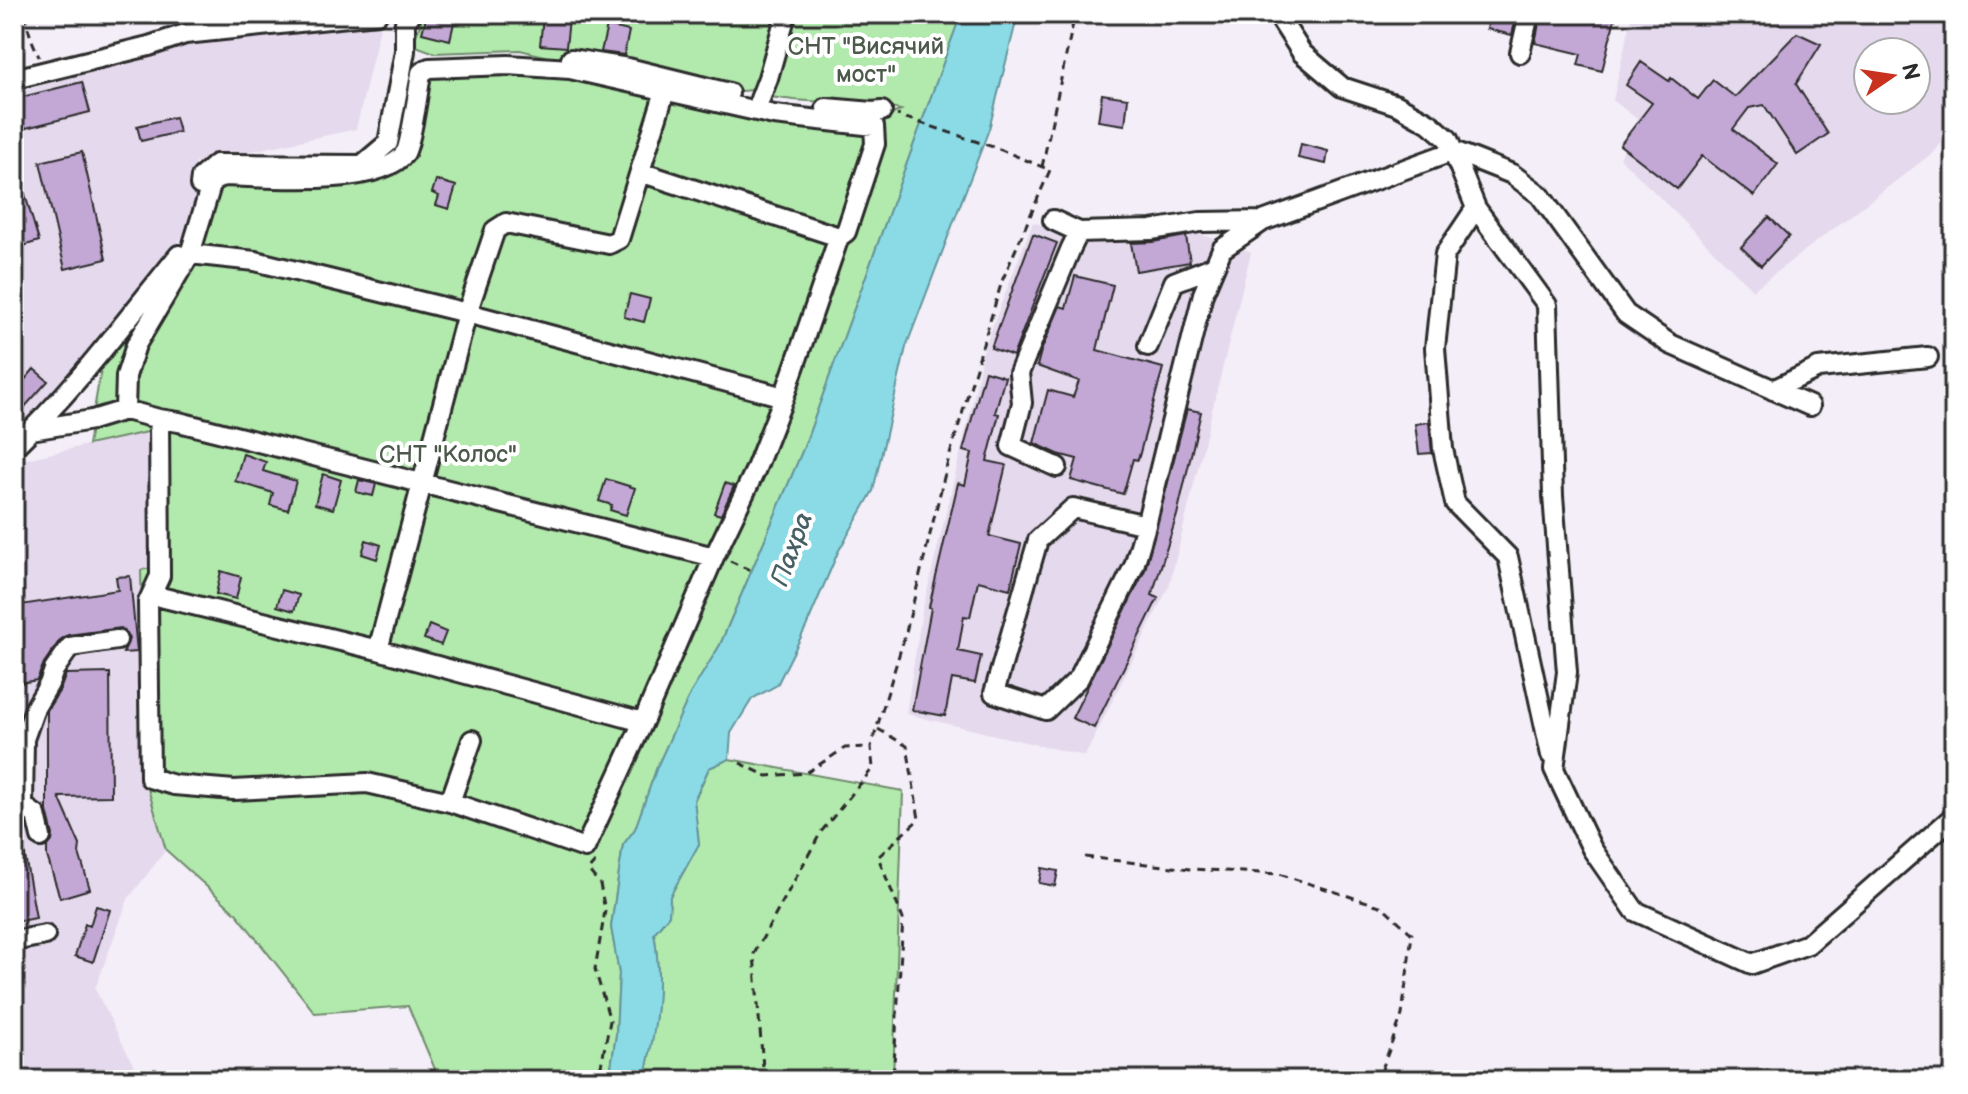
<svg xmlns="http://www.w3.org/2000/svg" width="1968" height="1094" font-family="'Balsamiq Sans',sans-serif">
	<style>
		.built { fill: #e5d9ed; fill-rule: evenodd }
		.green { fill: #b2e9ac; stroke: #6e8a6c; stroke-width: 2; fill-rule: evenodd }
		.water { fill: #8bdbe7; stroke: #65959c; stroke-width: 2 }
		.building { fill: #c3a8d6; stroke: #2b2b2b; stroke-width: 2 }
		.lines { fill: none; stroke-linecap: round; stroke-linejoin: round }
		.minor-casing { stroke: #2b2b2b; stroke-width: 24 }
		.path { stroke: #2b2b2b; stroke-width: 3; stroke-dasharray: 8 6; stroke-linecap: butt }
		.minor { stroke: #fff; stroke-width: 18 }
		.labels { text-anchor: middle; stroke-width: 8; stroke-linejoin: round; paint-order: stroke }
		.park-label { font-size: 24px; fill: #4d5a4b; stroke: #fff }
		.water-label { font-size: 26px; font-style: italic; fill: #486063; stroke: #fff }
	</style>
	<rect width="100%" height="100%" fill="#f3eef7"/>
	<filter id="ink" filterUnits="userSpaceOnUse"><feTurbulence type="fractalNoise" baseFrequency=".0125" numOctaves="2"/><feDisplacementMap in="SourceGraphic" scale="16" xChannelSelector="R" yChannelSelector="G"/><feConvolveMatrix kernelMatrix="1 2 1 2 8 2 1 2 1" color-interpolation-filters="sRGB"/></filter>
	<g filter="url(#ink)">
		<path class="built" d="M1632,14h322v112l-19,25 -182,139 -133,-132 17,-39 -24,-19zM1868,52h48v48h-48z
			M381,23l-25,106 -161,34 6,44 -73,114 -114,112v-340l173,-48z
			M1033,222l59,22 97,-14 62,22 -82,334 -84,170 -179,-42 16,-102 50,-207 11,-54z
			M152,430l5,137 -16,3 5,212 20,68 -38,49 -33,90 46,91h-127v-615l4,-4z"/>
		<path class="green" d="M187,14h157l-153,14z
			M414,14h547l-157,433 -84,198 -30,50 -33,72 -22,62 -12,16 -12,82 8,46 -3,62 -7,45h-172l-2,-11 -27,-63 -93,7 -79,-100 -70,-63 -20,-68 -5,-212 15,-3 -4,-136 -64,14 14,-82 82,-106 21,-73 185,-25 14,-14 15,-83 158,2 -57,-14 -85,3 -22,-8 9,-26zM632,74l110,17 10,-1 8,-4 10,11 24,3 89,6 18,4 -22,11 -104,-11z
			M729,759l174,32 -10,289h-249c11,-50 19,-96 10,-147l15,-18 1,-19 29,-52 -5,-43 15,-33z"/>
		<path class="water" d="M961,14h57l-29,115 -83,218 -33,144 -35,61 -32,75 -29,58 -25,14 -21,34 -2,26 -20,9 -15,32 5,44 -29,52 -1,19 -15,18c9,52 2,96 -10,147h-35l7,-45 3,-62 -8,-46 12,-82 12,-16 22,-62 33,-73 30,-49 84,-198z"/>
		<path class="building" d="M427,14h29l-6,26 -28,-7z
			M1490,14h27l-5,21 -25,-6z
			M1541,14h75l-14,57 -24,-6 3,-11 -46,-11z
			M543,17l26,2 -3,28 -26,-2z
			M607,26l22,5 -5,24 -23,-3z
			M1797,33l24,11 -25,40 32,50 -31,21 -33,-50 -15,3 -16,21 45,35 -24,32 -52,-40 -25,33 -57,-44 32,-42 -26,-18 15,-23 28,19 2,-3 27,21 15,-19 22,17z
			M82,82l8,30 -76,19v-32z
			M1102,94l26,4 -3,27 -27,-4z
			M175,117l4,15 -38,9 -4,-15z
			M1301,144l27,7 -2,13 -28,-6z
			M82,152l24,107 -41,10 -25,-107z
			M17,168l22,73 -19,6 -6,-18v-60z
			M436,180l20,6 -7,23 -13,-4 3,-9 -7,-3z
			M1769,217l20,19 -28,30 -20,-19z
			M1033,234l24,9 -44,113 -22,-8z
			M1186,236l4,26 -54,9 -5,-28 22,-1z
			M1075,276l38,9 -16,65 66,18 -25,92 -5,-1 -10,35 -52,-14 6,-21 -19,-5 -24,-11 14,-53 25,7 6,-16 -42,-15 4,-15 19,-45 6,2z
			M630,294l20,5 -6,23 -20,-5z
			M34,369l14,12 -34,38v-27z
			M985,371l20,6 -10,36 4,1 -12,47 19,4 -17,71 32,8 -11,45 -32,-8 -8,36 -6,-1 -6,35 23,5 -6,27 -23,-4 -7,37 -33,-6 19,-102 -2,-1 29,-124 7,2 7,-32 -9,-2z
			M1187,409l14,3 -24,103 -25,80 6,3 -64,130 -22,-10 73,-148z
			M1429,422l3,31 -13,1 -4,-30z
			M243,454l23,8 -3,9 33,10 -8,29 -18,-5 3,-12 -38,-12z
			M323,474l18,6 -8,29 -18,-5z
			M606,479l29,9 -9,27 -16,-5 2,-5 -13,-4z
			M359,480l17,4 -3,12 -17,-4z
			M725,483l9,3 -13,29 -7,-2z
			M366,540l15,5 -4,14 -15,-5z
			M221,571l20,6 -5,22 -20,-5z
			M130,576l7,76 -14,1 6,-14 -2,-6 -6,-5 -53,7 -8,5 -16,23 -7,17 -23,4v-78l104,-16 -2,-13z
			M282,590l17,5 -5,16 -17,-5z
			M429,625l17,7 -5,13 -17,-6z
			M110,673l1,123 -52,1 21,48 -1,8 11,36 -30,9 -13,-42v-9l5,-6 1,-6 -6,-24v-101l13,-20 6,-16z
			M20,828l16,90 -22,4v-93z
			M1042,868l16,3 -3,15 -16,-3z
			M96,906l14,4 -17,52 -18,-6 10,-32 5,2z"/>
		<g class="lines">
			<g class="minor-casing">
				<path id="minor" d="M1277,14l25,39 40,34 55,18 32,18 19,16 28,69 71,97 6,191 14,176 -13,97 38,80 43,62 117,53 56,-20 146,-128
					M1520,53l9,-39
					M571,59l57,9 101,25
					M14,79l135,-33 36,-12 192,-20
					M760,99l8,-21 18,-64
					M826,108l47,4 9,-1
					M640,172l199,65
					M200,185l1,-8 15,-13 146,1 26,-22 17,-92v-29l6,-8
					M1476,208l-31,46 -10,94 8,101 12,54 53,54 43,198
					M1053,220l26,12 72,-2 49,-8 63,-1 191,-70 58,23 28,21 86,119 44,30 140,62
					M190,254l65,7 212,52 317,84
					M1148,346l26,-64 41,-16
					M1773,390l45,-22 110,-11
					M125,410l1,-34 10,-31 54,-91 22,-72 11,-6c40,1 157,12 182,-23 5,-7 14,-66 16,-80l8,-5 79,-3 62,4 204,46 100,11 1,18 -29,88 -7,5 -55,160 -29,74 -41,86 -71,165 -58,126 -135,-46 -83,-19 -133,7 -60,-5 -24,-7 -2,-176 12,-26 -1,-157
					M31,430l61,-10 33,-10 34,9 20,3 535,135
					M14,447c61,-58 112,-127 165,-192
					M1057,467l-46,-21 11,-43 -3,-30 52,-125 8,-16
					M1146,525l-73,-17 -35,32 -44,153 52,17 33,-32 55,-112 12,-41 57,-231 19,-45 41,-28
					M152,595l226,55 265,72
					M378,650l89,-337 28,-83 11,-7 103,21 10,-5 46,-148
					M450,802l22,-62
					M14,806h9l13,9 5,22
					M23,806l1,-67 11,-31 14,-24 5,-14 16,-23 47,-7
					M14,941l31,-6"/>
			</g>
			<path class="path" d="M24,14l7,24 8,19
				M1042,167l33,-153
				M730,561l22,10
				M878,729l29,17 12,73 -41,38 25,62 -10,161
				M740,763l27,13 39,-3 39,-25 26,-1
				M1085,857l105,12 89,5 104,33 29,27 -10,81 -24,65
				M595,862l-7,8 12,14 5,27 -10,58 15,52 -12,59
				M764,1080l-10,-126 67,-122 52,-64 -2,-21 35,-115 42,-171 54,-180 48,-111 -51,-21 -102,-34"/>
			<use href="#minor" class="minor"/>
		</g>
	</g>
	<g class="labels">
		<g class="park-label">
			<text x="866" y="54">СНТ "Висячий<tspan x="866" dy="28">мост"</tspan></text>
			<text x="448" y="462">СНТ "Колос"</text>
		</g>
		<g class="water-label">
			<text transform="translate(791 549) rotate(-70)" y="9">Пахра</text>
		</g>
	</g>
	<rect width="1968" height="1094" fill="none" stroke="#fff" stroke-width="48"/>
	<rect x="24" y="24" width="1920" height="1046" fill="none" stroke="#2b2b2b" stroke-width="3" filter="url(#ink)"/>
	<g transform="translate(1892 76) rotate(77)"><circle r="38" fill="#ffffff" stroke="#aaaaaa" stroke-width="2"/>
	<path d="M0-6L14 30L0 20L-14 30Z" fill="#c8321e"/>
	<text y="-12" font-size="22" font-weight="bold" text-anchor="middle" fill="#2b2b2b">N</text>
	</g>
</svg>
